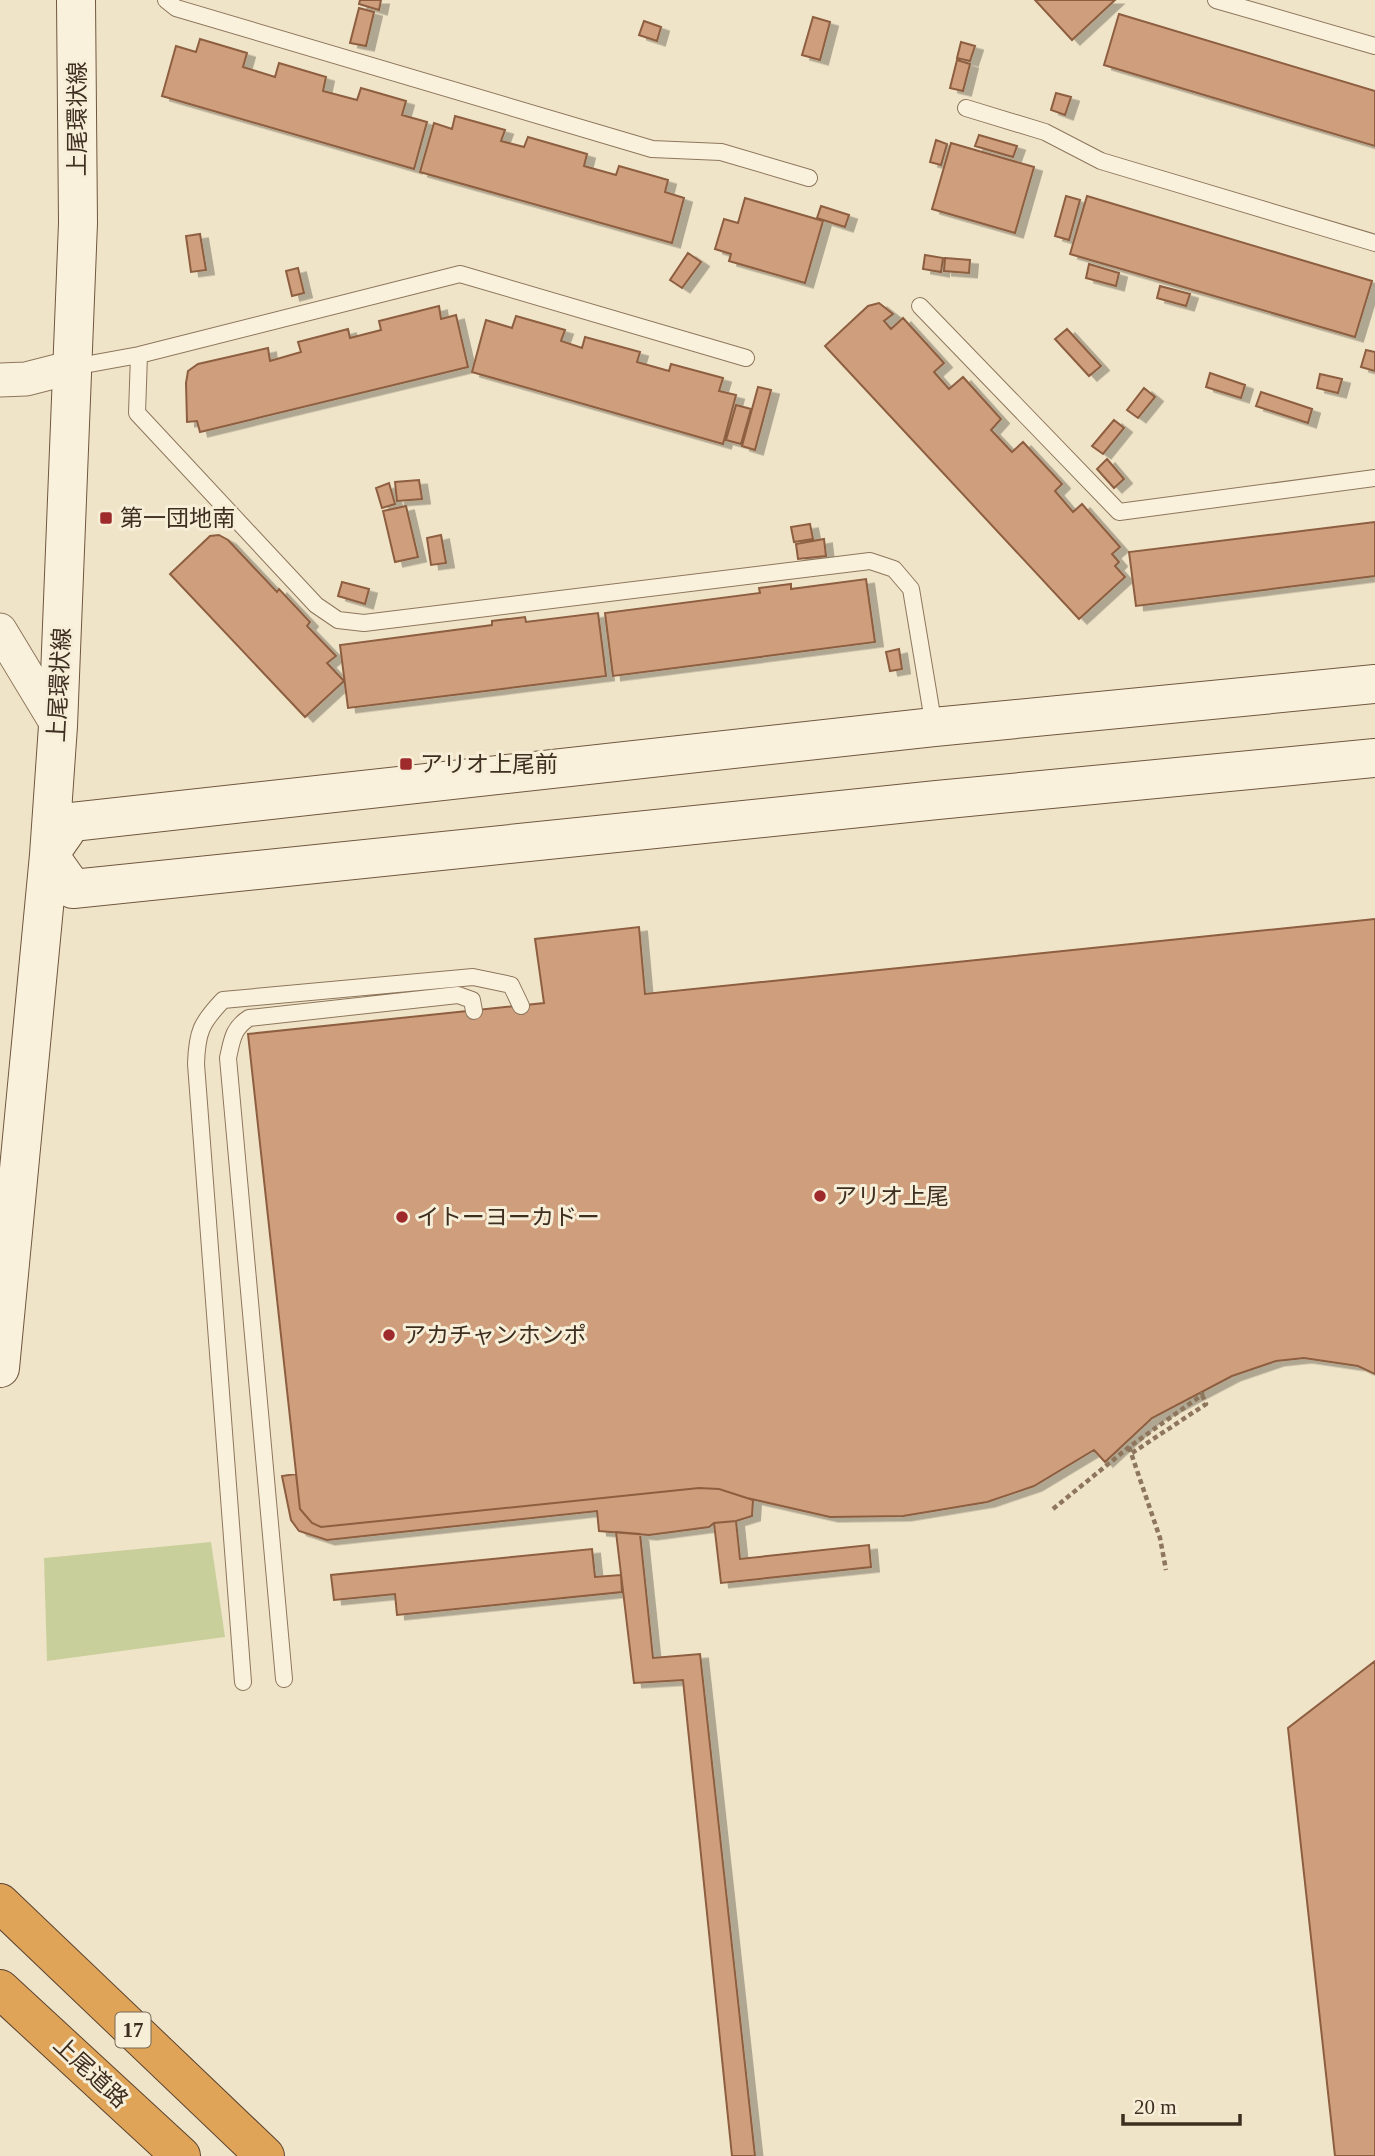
<svg xmlns="http://www.w3.org/2000/svg" width="1375" height="2156" font-family="'Times New Roman','Noto Sans JP',serif">
	<style>
		.green { fill: #c9cf9b }
		.building { fill: #cf9f7d; stroke: #8d5f41; stroke-width: 2; filter: url(#shadow) }
		.lines { fill: none; stroke-linecap: round; stroke-linejoin: round }
		.lane-casing { stroke: #8d765c; stroke-width: 18 }
		.street-casing { stroke: #8d765c; stroke-width: 35 }
		.secondary-casing { stroke: #6f573f; stroke-width: 40 }
		.highway-casing { stroke: #5b4430; stroke-width: 40 }
		.path { stroke: #8d765c; stroke-width: 4.5; stroke-dasharray: 5 3.5; stroke-linecap: butt }
		.lane { stroke: #faf1dc; stroke-width: 16 }
		.street { stroke: #faf1dc; stroke-width: 33 }
		.secondary { stroke: #faf1dc; stroke-width: 38 }
		.highway { stroke: #e0a458; stroke-width: 38 }
		.poi-dot { fill: #9e2a2b; stroke: #f7eed8; stroke-width: 2.5 }
		.labels { text-anchor: middle; stroke-width: 6; stroke-linejoin: round; paint-order: stroke }
		.shield { fill: #f7eed8; stroke: #756857; stroke-width: 2 }
		.shield-label { font-size: 21px; font-weight: bold; fill: #3d2e20 }
		.street-label { font-size: 23px; fill: #3d2e20; stroke: #f7eed8 }
		.poi-label { font-size: 23px; fill: #3d2e20; stroke: #f7eed8; text-anchor: start }
	</style>
	<defs>
		<filter id="shadow"><feDropShadow dx="8" dy="4.5" stdDeviation="0" flood-color="#0004"/></filter>
	</defs>
	<rect width="100%" height="100%" fill="#f0e4c8"/>
	<path class="green" d="M211,1542l14,95 -178,24 -3,-103z"/>
	<path class="building" d="M360,0h21l-2,10 -20,-6z
		M1035,0h80l-43,40z
		M359,8l15,4 -8,34 -16,-3z
		M1119,14l256,77v55l-271,-81z
		M813,17l17,5 -10,38 -18,-5z
		M644,21l17,6 -4,14 -18,-6z
		M200,39l47,14 -4,14 32,10 4,-14 47,14 -3,14 34,9 4,-12 45,13 -4,14 25,7 -13,47 -252,-73 14,-50 20,6z
		M961,42l14,4 -5,15 -13,-3z
		M957,60l13,4 -7,27 -13,-3z
		M1056,93l15,4 -6,18 -14,-5z
		M455,116l50,14 -4,11 23,6 4,-10 59,17 -3,12 32,9 3,-9 49,14 -3,12 19,6 -12,45 -252,-71 14,-49 18,6z
		M979,135l38,11 -4,11 -38,-11z
		M936,140l11,4 -6,21 -11,-3z
		M951,143l83,24 -19,66 -83,-24z
		M1066,196l14,4 -11,40 -14,-4z
		M1087,196l285,85 -17,56 -285,-83z
		M745,198l78,23 -18,62 -76,-22 2,-7 -16,-5 9,-30 14,4z
		M821,206l28,9 -4,12 -28,-9z
		M200,234l6,36 -15,2 -5,-36z
		M688,253l13,9 -19,26 -12,-8z
		M925,255l18,3 -2,14 -18,-3z
		M945,258l25,2 -1,13 -25,-2z
		M1089,264l30,9 -3,13 -30,-8z
		M298,268l6,25 -12,3 -6,-25z
		M1160,286l30,8 -4,12 -29,-8z
		M879,303l14,11 -9,7 7,8 12,-11 41,45 -10,9 15,17 14,-12 38,42 -10,11 21,22 11,-10 39,42 -7,7 18,21 9,-8 38,43 -8,7 7,8 -4,4 10,11 -46,42 -254,-273 43,-40z
		M439,306l2,13 15,-4 12,52 -268,65 -3,-11 -10,1 -1,-39 2,-12 10,-7 70,-16 2,13 31,-9 -3,-10 50,-13 2,9 31,-8 -2,-9z
		M516,316l49,14 -4,11 21,7 3,-11 55,15 -3,10 32,9 2,-7 52,14 -4,13 17,4 -13,49 -251,-72 14,-52 26,8z
		M1067,329l34,37 -12,10 -34,-37z
		M1366,350l9,2v19l-14,-4z
		M1210,373l35,12 -4,13 -35,-11z
		M1320,374l22,5 -4,14 -21,-5z
		M758,387l13,3 -16,60 -13,-4z
		M1144,388l11,9 -17,21 -11,-8z
		M1261,392l51,17 -4,14 -52,-17z
		M736,405l15,4 -10,35 -15,-4z
		M1114,420l10,8 -21,26 -11,-8z
		M1107,459l17,20 -10,9 -17,-19z
		M419,480l3,19 -25,2 -2,-19z
		M389,483l6,21 -13,4 -6,-20z
		M406,506l12,51 -23,5 -12,-51z
		M1375,522v54l-239,30 -7,-54z
		M810,524l3,15 -19,3 -3,-15z
		M219,535l9,5 49,52 2,-3 31,33 -3,4 29,30 -9,7 17,18 -39,36 -135,-143 40,-38z
		M441,535l5,28 -15,2 -4,-27z
		M824,539l2,17 -28,3 -2,-15z
		M866,579l9,63 -262,34 -8,-63 155,-20 -1,-5 32,-4v5z
		M342,582l27,7 -4,15 -27,-8z
		M598,613l8,63 -258,32 -8,-63 152,-20v-4l33,-4 1,5z
		M899,649l3,20 -12,2 -4,-19z
		M1375,919v455l-17,-8 -54,-8 -28,3 -44,15 -80,42 -47,44 -11,-12 -60,36 -47,16 -84,14 -73,1 -83,-19 -28,-9 -20,-1 -378,39 -9,-4 -12,-14 -52,-475 296,-31 -9,-64 104,-12 6,67z
		M296,1474l4,35 12,14 9,4 378,-39 20,1 34,11 -1,16 -16,5 -22,2 -5,4 -60,8 -50,-4 -2,-20 -270,29 -28,-9 -8,-11 -9,-44z
		M736,1521l4,38 129,-14 2,22 -150,16 -7,-60z
		M616,1532l24,2 13,124 47,-4 55,502h-23l-49,-476 -49,3z
		M592,1549l3,28 26,-2 1,17 -225,23 -2,-21 -61,6 -3,-25z
		M1375,1661v495h-40l-47,-428z"/>
	<g class="lines">
		<g class="lane-casing">
			<path id="lane" d="M166,0l10,8 476,141 69,3 88,26
				M1216,0l159,46
				M966,108l79,24 56,29 274,82
				M920,306l199,206 256,-34
				M139,355l-2,58 179,192 22,15 26,3 506,-62 24,8 17,20 23,138
				M73,367l66,-12 321,-81 286,84
				M284,1679l-56,-621c4,-18 5,-30 21,-40l209,-23 14,5 2,11
				M243,1682l-47,-618c1,-32 5,-41 27,-64l250,-23 38,8 10,21"/>
		</g>
		<g class="street-casing">
			<path id="street" d="M0,380l26,-1 47,-12
				M0,630l58,96"/>
		</g>
		<g class="secondary-casing">
			<path id="secondary" d="M49,855l23,-33 862,-95 441,-43
				M49,855l24,34 864,-89 438,-42
				M0,1368l49,-513 9,-129 20,-503 -2,-223"/>
		</g>
		<g class="highway-casing">
			<path id="highway" d="M0,1903l265,253
				M0,1989l181,167"/>
		</g>
		<path class="path" d="M1129,1447l31,91 6,32
			M1132,1453l74,-49 -4,-9
			M1053,1509l76,-62 73,-52v-3"/>
		<use href="#lane" class="lane"/>
		<use href="#street" class="street"/>
		<use href="#secondary" class="secondary"/>
		<use href="#highway" class="highway"/>
	</g>
	<g class="poi-dot">
		<rect x="99" y="511" width="14" height="14" rx="3.5"/>
		<rect x="399" y="757" width="14" height="14" rx="3.5"/>
		<circle cx="820" cy="1196" r="7"/>
		<circle cx="402" cy="1217" r="7"/>
		<circle cx="389" cy="1335" r="7"/>
	</g>
	<g class="labels">
		<rect class="shield" x="115.5" y="2012.5" width="35" height="35" rx="5"/>
		<g class="shield-label">
			<text x="133" y="2037">17</text>
		</g>
		<g class="street-label">
			<text transform="translate(77 119) rotate(-90)" y="8">上尾環状線</text>
			<text transform="translate(59 685) rotate(-87)" y="8">上尾環状線</text>
			<text transform="translate(91 2072) rotate(43)" y="8">上尾道路</text>
		</g>
		<g class="poi-label">
			<text x="120" y="526">第一団地南</text>
			<text x="420" y="772">アリオ上尾前</text>
			<text x="834" y="1204">アリオ上尾</text>
			<text x="416" y="1225">イトーヨーカドー</text>
			<text x="403" y="1343">アカチャンホンポ</text>
		</g>
	</g>
	<path d="M1123 2114v10h117v-10" fill="none" stroke="#3d2e20" stroke-width="3.5"/>
	<text x="1134" y="2114" font-size="21" fill="#3d2e20" stroke="#f7eed8" stroke-width="5" paint-order="stroke">20 m</text>
</svg>
